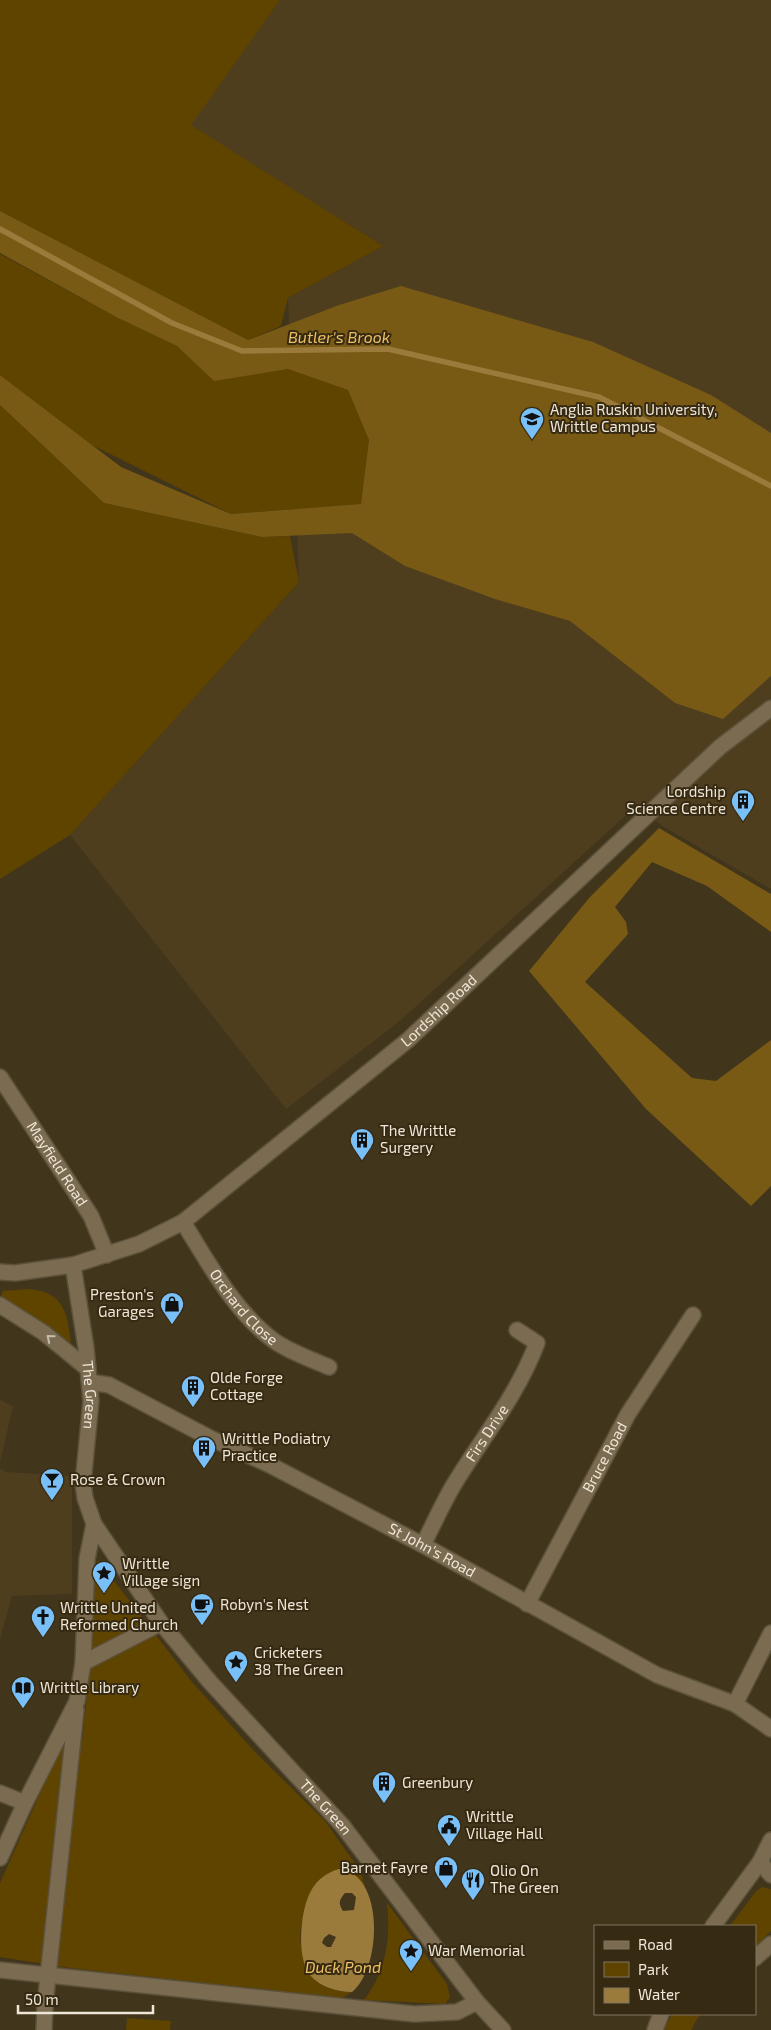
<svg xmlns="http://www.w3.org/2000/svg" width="771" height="2030" font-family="'Exo 2',sans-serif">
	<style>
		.built { fill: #4e3e1e }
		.green { fill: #5f4400 }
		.forest { fill: #785a14 }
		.water { fill: #9b7b3b; fill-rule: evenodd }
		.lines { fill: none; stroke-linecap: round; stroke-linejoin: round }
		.stream { stroke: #9b7b3b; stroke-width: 5.5 }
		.minor-casing { stroke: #5b513a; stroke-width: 18 }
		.minor { stroke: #7a6b51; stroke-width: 15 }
		.oneway { stroke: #c5bba8 }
		.labels { text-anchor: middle; stroke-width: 4; stroke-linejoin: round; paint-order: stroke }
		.poi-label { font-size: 15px; fill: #eee6d7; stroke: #372a12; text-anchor: start }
		.street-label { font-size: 15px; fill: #eee6d7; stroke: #372a12 }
		.water-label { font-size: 16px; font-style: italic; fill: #edbf64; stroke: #372a12 }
	</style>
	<rect width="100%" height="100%" fill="#41351c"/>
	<path class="built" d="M280,0h491v889l-107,-62 -28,-21 -235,214 -115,89 -216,-274 229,-253 -11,-284 95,-52 -193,-121z
		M0,1400l13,6 -13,57z
		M0,1468l6,4 66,4v118l-60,2 -12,43z"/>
	<path class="green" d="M0,0h280l-89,125 192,121 -95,52 -7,28 -33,14 -248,-129z
		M0,254l118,64 59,28 37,34 74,-11 60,21 21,50 -8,64 -130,10 -139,-69 -92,-70z
		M0,405l104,98 158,34 28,-1 9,46 -229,253 -70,44z
		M30,1289c35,4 37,24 41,54l-71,-45 3,-7z
		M98,1560l94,122 65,72 68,67 36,51 6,23 -10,-17 -18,-9c-26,9 -46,57 -36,83 5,11 14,23 20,34l15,5 14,1 -10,6 -272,-30 -70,-11v-74l64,-143 18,2 8,-77 5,-99z
		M762,1887l9,2v42l-16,16v-21h-25l26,-35z
		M387,1903l60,81 3,13 -5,7 -81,-4c22,-28 27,-62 23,-97z
		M672,2014h28l-9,16h-27z
		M127,2018l44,3 -1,9h-44z"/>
	<path class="forest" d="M0,211l248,129 91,-35 62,-19 192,56 118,53 60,38v243l-48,43 -48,-16 -105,-82 -75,-22 -90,-33 -53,-33 -90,4 -158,-34 -104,-98v-30l121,92 110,47 130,-10 8,-64 -21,-50 -60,-21 -74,12 -37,-35 -59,-28 -118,-65z
		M659,828l112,66v38l-64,-46 -55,-24 -37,45 11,15 2,12 -43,48 107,96 24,3 55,-41v146l-20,20 -105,-97 -117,-138 61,-74z"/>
	<path class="water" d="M339,1869c46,4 43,100 13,123 -15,0 -32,-5 -42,-17 -14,-18 -10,-67 2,-86 6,-10 16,-17 27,-20zM352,1893l4,4 -2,13 -11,1c-5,-8 -4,-11 2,-18zM329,1934l7,3 -5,10h-4l-5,-4 2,-5z"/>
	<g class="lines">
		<path class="stream" d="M0,229l172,94 70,28 146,-2 211,48 172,89"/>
		<g class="minor-casing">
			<g id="minor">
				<path id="s1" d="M0,1077l91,139 16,39"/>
				<path id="s2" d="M183,1222c25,40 51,89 90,118 16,12 38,19 56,27"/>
				<path id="s3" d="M73,1265l13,83 5,53 -8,82 2,15 9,26 67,99 49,59 132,143 135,177 26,28"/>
				<path id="s4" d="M0,1272l15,1 58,-8 66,-21 44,-22 225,-182 312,-293 51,-39"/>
				<path d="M0,1305l44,28 44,36"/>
				<path id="s5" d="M90,1382l19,3 101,53 60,27 153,80 234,130 78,29 36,25"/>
				<path id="s6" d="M423,1545c10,-20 19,-40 30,-59 29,-48 64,-90 84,-143l-20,-13"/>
				<path id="s7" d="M527,1604l101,-190 65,-99"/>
				<path d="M83,1663l78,-40"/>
				<path d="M735,1704l36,-71"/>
				<path d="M0,1793l25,10"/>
				<path d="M0,1858l25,-55 52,-102 6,-38 4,-104 7,-35"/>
				<path d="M760,1862l11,13"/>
				<path d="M713,1926l47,-64 11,-22"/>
				<path d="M755,1958l16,-14"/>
				<path d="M0,1970l414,44 43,-2 20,-10"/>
				<path d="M44,2030l1,-25 31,-295"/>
				<path d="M655,2030l6,-16"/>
			</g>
		</g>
		<use href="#minor" class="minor"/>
	</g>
	<defs><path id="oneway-chevron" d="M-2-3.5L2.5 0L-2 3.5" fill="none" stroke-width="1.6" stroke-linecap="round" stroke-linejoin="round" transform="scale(1.25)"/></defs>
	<use class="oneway" href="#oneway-chevron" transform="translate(50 1338) rotate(-141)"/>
	<defs>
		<g id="university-pin" transform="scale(1.25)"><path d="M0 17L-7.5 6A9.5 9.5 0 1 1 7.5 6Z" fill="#79bff8" stroke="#372a12"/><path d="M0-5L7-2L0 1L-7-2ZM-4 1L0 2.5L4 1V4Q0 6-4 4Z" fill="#111"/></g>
		<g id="building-pin" transform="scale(1.25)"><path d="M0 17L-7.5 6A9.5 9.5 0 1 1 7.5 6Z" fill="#79bff8" stroke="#372a12"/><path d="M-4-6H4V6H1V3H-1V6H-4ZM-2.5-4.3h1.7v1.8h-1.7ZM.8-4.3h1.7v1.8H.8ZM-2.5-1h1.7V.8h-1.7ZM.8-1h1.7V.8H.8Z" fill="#111"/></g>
		<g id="shop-pin" transform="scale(1.25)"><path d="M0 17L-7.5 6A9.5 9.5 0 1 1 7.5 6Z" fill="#79bff8" stroke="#372a12"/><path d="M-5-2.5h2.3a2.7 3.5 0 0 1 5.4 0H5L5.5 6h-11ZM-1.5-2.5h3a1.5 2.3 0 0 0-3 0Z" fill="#111"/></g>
		<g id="bar-pin" transform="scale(1.25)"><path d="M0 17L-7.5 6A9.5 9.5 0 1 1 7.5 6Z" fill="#79bff8" stroke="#372a12"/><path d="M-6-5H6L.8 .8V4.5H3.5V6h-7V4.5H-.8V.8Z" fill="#111"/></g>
		<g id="sight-pin" transform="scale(1.25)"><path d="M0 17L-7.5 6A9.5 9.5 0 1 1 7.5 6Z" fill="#79bff8" stroke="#372a12"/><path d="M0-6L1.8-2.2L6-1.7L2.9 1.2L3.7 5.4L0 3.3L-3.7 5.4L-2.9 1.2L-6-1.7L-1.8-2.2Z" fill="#111"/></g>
		<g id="cafe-pin" transform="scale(1.25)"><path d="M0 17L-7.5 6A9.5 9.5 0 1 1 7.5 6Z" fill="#79bff8" stroke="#372a12"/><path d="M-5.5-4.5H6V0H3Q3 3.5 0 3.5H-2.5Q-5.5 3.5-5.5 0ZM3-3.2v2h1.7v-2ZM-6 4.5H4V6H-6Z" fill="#111"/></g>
		<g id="church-pin" transform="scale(1.25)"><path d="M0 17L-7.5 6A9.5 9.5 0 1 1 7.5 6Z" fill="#79bff8" stroke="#372a12"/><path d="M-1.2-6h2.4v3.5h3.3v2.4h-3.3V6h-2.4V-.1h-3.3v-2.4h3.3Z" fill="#111"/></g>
		<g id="library-pin" transform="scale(1.25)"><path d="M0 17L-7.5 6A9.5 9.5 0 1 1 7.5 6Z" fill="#79bff8" stroke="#372a12"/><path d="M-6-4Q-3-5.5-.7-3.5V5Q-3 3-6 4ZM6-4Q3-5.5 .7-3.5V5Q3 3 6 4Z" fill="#111"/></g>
		<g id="civic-pin" transform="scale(1.25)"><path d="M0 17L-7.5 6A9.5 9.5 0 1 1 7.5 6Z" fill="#79bff8" stroke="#372a12"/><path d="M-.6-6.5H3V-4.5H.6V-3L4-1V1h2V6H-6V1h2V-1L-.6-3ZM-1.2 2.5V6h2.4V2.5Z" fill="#111"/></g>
		<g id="restaurant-pin" transform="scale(1.25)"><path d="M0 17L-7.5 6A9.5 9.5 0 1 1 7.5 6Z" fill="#79bff8" stroke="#372a12"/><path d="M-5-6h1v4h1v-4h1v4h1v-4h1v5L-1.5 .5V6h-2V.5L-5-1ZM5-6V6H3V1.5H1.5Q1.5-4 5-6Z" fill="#111"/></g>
	</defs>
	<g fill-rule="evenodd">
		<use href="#university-pin" x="532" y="419"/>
		<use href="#building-pin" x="743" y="801"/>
		<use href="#building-pin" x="362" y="1140"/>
		<use href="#shop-pin" x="172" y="1304"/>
		<use href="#building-pin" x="193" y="1387"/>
		<use href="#building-pin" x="204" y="1448"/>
		<use href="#bar-pin" x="52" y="1480"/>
		<use href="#sight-pin" x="104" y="1573"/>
		<use href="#cafe-pin" x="202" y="1605"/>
		<use href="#church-pin" x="43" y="1617"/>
		<use href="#sight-pin" x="236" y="1662"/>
		<use href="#library-pin" x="23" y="1688"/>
		<use href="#building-pin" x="384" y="1783"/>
		<use href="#civic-pin" x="449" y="1826"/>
		<use href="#shop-pin" x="446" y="1868"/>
		<use href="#restaurant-pin" x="473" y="1880"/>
		<use href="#sight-pin" x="411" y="1951"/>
	</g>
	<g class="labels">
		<g class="poi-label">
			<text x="550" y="415">Anglia Ruskin University,<tspan x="550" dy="17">Writtle Campus</tspan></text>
			<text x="726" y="797" text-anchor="end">Lordship<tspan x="726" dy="17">Science Centre</tspan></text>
			<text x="380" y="1136">The Writtle<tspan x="380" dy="17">Surgery</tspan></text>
			<text x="154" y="1300" text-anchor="end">Preston's<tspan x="154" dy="17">Garages</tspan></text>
			<text x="210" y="1383">Olde Forge<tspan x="210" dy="17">Cottage</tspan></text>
			<text x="222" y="1444">Writtle Podiatry<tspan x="222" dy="17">Practice</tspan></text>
			<text x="70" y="1485">Rose &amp; Crown</text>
			<text x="122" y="1569">Writtle<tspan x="122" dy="17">Village sign</tspan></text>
			<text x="220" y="1610">Robyn's Nest</text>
			<text x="60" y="1613">Writtle United<tspan x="60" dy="17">Reformed Church</tspan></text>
			<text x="254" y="1658">Cricketers<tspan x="254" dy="17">38 The Green</tspan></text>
			<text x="40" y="1693">Writtle Library</text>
			<text x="402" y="1788">Greenbury</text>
			<text x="466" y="1822">Writtle<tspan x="466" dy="17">Village Hall</tspan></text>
			<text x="428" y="1873" text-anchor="end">Barnet Fayre</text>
			<text x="490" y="1876">Olio On<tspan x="490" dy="17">The Green</tspan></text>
			<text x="428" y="1956">War Memorial</text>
		</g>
		<g class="street-label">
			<text dy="5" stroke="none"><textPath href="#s4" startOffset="524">Lordship Road</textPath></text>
			<text dy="5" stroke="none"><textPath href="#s1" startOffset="104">Mayfield Road</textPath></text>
			<text dy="5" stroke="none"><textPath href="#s2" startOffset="105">Orchard Close</textPath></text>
			<text dy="5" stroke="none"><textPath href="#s3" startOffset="131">The Green</textPath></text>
			<text dy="5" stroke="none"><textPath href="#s6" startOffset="129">Firs Drive</textPath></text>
			<text dy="5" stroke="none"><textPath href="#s7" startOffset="166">Bruce Road</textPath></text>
			<text dy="5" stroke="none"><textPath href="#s5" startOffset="382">St John's Road</textPath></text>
			<text dy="5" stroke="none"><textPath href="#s3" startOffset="629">The Green</textPath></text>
		</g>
		<g class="water-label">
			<text x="339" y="343">Butler's Brook</text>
			<text x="343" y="1973">Duck Pond</text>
		</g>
	</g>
	<rect x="594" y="1925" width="162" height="90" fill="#372a12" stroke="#807561"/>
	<rect x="604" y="1941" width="25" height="8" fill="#7a6b51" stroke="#807561"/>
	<text x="638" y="1950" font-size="15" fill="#eee6d7">Road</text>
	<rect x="604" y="1962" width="25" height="15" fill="#5f4400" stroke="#807561"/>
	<text x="638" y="1975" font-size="15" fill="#eee6d7">Park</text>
	<rect x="604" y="1988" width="25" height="15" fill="#9b7b3b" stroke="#807561"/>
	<text x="638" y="2000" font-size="15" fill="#eee6d7">Water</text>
	<path d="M18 2005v8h135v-8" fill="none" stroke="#eee6d7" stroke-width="2.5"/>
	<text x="25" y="2005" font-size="15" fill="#eee6d7" stroke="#372a12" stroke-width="4" paint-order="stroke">50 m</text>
</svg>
